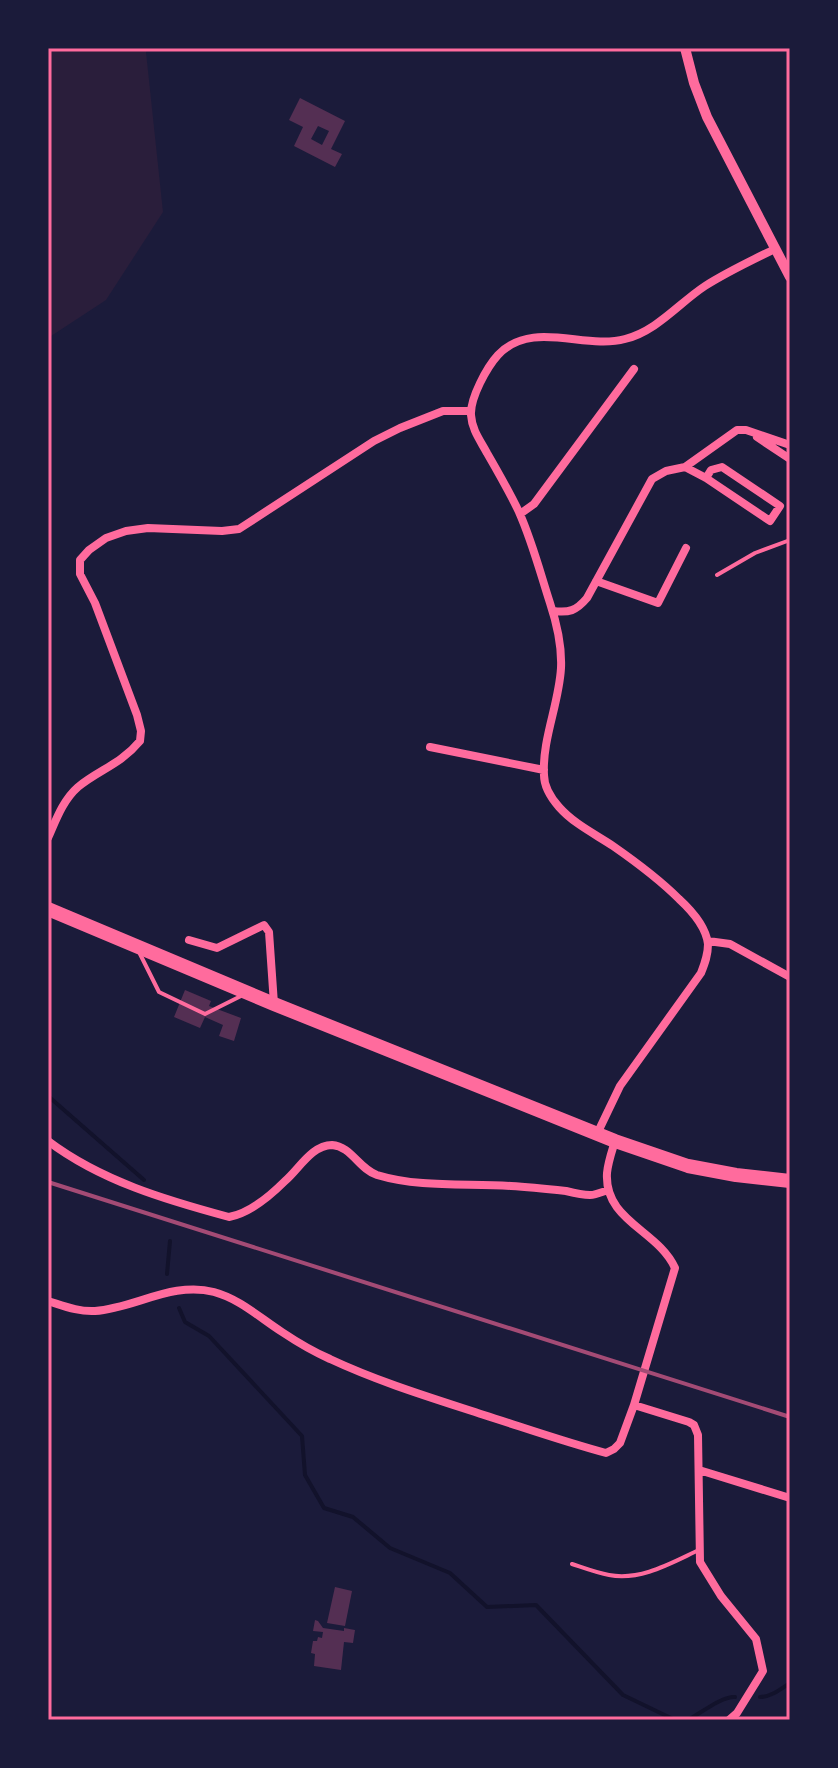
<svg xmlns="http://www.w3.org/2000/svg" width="838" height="1768" font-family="'IBM Plex Serif',serif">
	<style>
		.green { fill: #2a1e3b }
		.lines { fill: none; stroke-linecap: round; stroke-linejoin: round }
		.stream { stroke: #12122b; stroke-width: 4 }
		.building { fill: #542f53; fill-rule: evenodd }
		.service { stroke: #ff6b9d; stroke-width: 4 }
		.minor { stroke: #ff6b9d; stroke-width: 8 }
		.tertiary { stroke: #ff6b9d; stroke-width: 10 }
		.primary { stroke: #ff6b9d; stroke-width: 14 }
		.rail { stroke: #a44b75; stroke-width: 4 }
		.neatline { fill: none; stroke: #ff6b9d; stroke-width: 3 }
	</style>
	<rect width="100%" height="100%" fill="#1b1b3a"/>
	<path class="green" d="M48,48h101l-3,4 17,160 -57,88 -58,38z"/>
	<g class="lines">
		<path class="stream" d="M48,1096l96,84
			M167,1274l3,-33
			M179,1308l6,14 24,14 93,100 3,39 19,33 29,9 37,31 60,25 37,34 49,-2 87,90 52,25
			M760,1697c11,0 21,-8 30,-14
			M688,1720c13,-7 34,-24 47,-23"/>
	</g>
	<path class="building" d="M300,98l45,23 -14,28 11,5 -7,13 -41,-21 9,-19 -14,-7zM318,126l11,5 -7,14 -11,-6z
		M185,990l26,11 -2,5 32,12 -7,23 -15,-5 4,-11 -18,-8 -5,11 -26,-11z
		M335,1587l17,4 -7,35 -18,-3z
		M315,1620l3,1 5,7 21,3v-3l11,2 -2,13 -9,-1 -3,28 -27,-4 1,-12 -4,-1 2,-12h4l1,-4 4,1 1,-6 -10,-1z"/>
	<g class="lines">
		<path class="service" d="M717,575l38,-22 35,-13
			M789,805h1
			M140,954l19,38 46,22 38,-19
			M572,1564c12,4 25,9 37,11 32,6 62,-12 90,-25"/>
		<path class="minor" d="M757,437l33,22
			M685,467l21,11 64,43 10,-15 -58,-39 -11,3 -5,8
			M520,514l14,-10 100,-135
			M596,581l62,22 28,-55
			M553,611c16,2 23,0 34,-13l65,-119 14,-8 19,-4 52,-37h9l44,15
			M430,747l114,23
			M48,838c8,-18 15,-38 30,-51 22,-18 42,-22 62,-46l1,-10 -4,-16 -42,-112 -15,-29v-14l9,-10 17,-12 20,-7 22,-3 74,3 17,-2 135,-88 26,-13 43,-17h27
			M189,940l28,8 47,-23 5,7 5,72
			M708,941l22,3 60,33
			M597,1134l23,-48 81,-113c4,-10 7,-18 7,-29 -2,-17 -17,-34 -29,-45 -20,-20 -43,-37 -66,-53 -18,-12 -39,-22 -54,-39 -7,-8 -15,-20 -15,-32 -2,-36 15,-71 17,-107 1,-22 -4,-44 -11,-65 -10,-31 -18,-62 -31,-91 -10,-21 -21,-40 -32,-59 -7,-13 -15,-23 -16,-38 -1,-17 16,-48 27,-60 34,-36 86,-5 127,-16 32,-8 54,-36 80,-53 22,-14 47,-26 70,-37
			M48,1141c53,40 118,59 181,76 21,-4 41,-21 56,-36 14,-12 27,-36 47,-36 19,1 27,24 45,30 43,13 90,8 134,11 19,1 37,3 55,5 8,2 16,4 24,4 6,0 12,-3 18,-5
			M48,1301c16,5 31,11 47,10 40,-3 78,-30 119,-19 26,7 46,26 68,40 15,10 32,20 48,27 49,23 102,39 154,56 41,13 81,27 122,38l8,-4 6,-6 14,-38 41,-137c-17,-38 -71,-47 -68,-95 1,-11 5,-22 8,-32
			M634,1405l55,17 5,3 4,10 2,127 21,34 35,43 7,32 -26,42 -8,7
			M699,1470l91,28"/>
		<path class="tertiary" d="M685,48l9,35 13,34 83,160"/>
		<path class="primary" d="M48,909l226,95 341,137 73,25 48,9 54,6"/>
		<path class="rail" d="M48,1182l742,235"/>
	</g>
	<rect width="838" height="1768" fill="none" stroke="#1b1b3a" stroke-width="100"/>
	<rect x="50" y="50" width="738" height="1668" class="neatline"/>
</svg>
